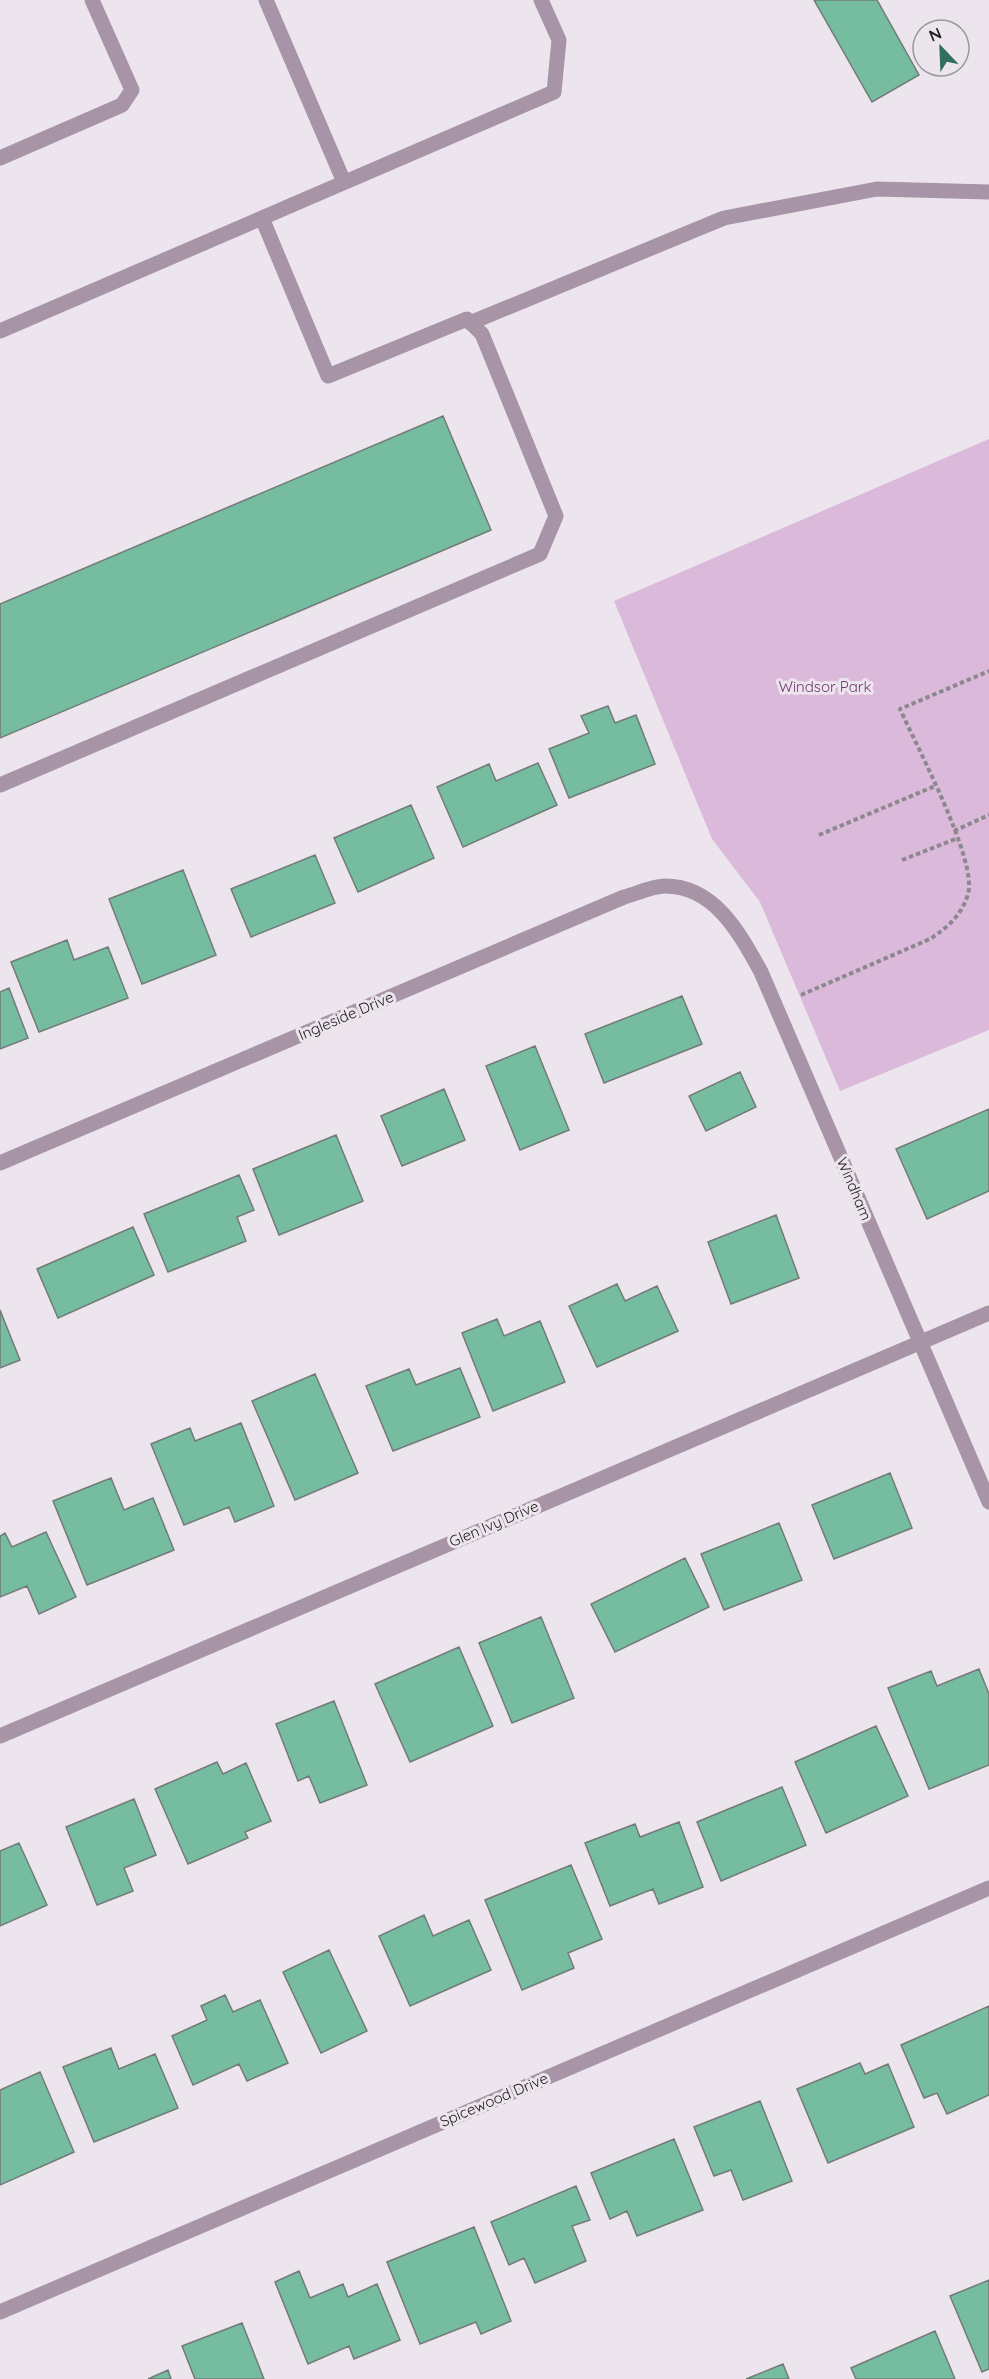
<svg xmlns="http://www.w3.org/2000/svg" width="989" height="2379" font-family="Quicksand,sans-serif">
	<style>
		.green { fill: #dbb9db }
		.building { fill: #76bca1; stroke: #727b77; stroke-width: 1.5 }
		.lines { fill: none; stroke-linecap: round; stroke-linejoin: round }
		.path { stroke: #8d888d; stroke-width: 4; stroke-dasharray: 4.5 3; stroke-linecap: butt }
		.service { stroke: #a794a7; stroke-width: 15 }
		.minor { stroke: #a794a7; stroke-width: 15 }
		.labels { text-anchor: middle; stroke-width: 6; stroke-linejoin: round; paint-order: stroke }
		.park-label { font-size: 15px; fill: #6e3871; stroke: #ede5ed }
		.street-label { font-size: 15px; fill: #232124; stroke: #ede5ed }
	</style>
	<rect width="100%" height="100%" fill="#ede5ed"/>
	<path class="green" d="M989,439v591l-149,61 -80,-189 -48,-63 -98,-238z"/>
	<path class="building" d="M814,0h63l42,75 -47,27z
		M443,416l48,114 -491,208v-134z
		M608,706l7,17 21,-8 19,49 -86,34 -20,-49 40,-16 -8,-17z
		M538,763l19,42 -94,42 -26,-60 52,-23 7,17z
		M411,805l23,53 -76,34 -24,-54z
		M315,855l20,48 -84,34 -20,-48z
		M183,870l33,85 -74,29 -33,-85z
		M67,940l7,20 34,-13 20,51 -89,34 -28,-70z
		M9,988l19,50 -28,11v-57z
		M682,996l20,48 -98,39 -19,-49z
		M535,1046l34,84 -49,20 -34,-84z
		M740,1072l16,35 -50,24 -17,-35z
		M444,1089l21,51 -63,26 -21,-50z
		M989,1109v82l-62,28 -31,-70z
		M336,1135l27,66 -84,34 -26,-66z
		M239,1175l15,35 -17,7 9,24 -78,31 -24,-58z
		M776,1215l23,63 -68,26 -23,-62z
		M133,1227l21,48 -96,43 -21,-49z
		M617,1284l8,17 32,-15 21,45 -81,36 -28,-61z
		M0,1310l20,50 -20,8z
		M497,1319l7,17 36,-15 25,61 -72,29 -31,-78z
		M460,1368l20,49 -87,34 -27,-65 43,-17 7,16z
		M315,1374l43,99 -63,27 -43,-99z
		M241,1423l33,83 -39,16 -6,-15 -45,18 -33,-81 39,-16 5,13z
		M890,1473l22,55 -78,31 -22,-54z
		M111,1478l13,32 29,-12 21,52 -87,35 -34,-84z
		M779,1523l23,57 -78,30 -23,-56z
		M46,1532l30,65 -37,17 -12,-28 -27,11v-61l5,-3 7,14z
		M685,1558l24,49 -94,45 -24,-48z
		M541,1617l33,81 -62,25 -33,-80z
		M459,1647l34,79 -83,36 -35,-78z
		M979,1669l10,25v71l-60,24 -41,-101 43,-17 6,15z
		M334,1701l33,84 -47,18 -11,-27 -11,5 -22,-57z
		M876,1726l32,70 -82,37 -31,-71z
		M217,1762l6,12 23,-11 25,58 -26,11 3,6 -60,26 -33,-75z
		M782,1787l24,58 -85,36 -24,-59z
		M134,1799l22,56 -32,13 9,23 -36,14 -31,-78z
		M679,1822l24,65 -44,17 -6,-15 -43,17 -25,-63 50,-19 5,13z
		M19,1843l28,62 -47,21v-75z
		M571,1865l31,74 -34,14 6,15 -52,22 -37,-90z
		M424,1915l9,21 36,-16 22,50 -81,36 -31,-70z
		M329,1950l38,81 -46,22 -38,-81z
		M225,1995l8,17 27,-12 28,63 -41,18 -8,-17 -46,21 -21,-49 35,-16 -6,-14z
		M989,2006v89l-42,19 -10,-21 -13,5 -23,-53z
		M111,2048l8,21 36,-15 23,54 -84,34 -31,-75z
		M860,2063l5,11 23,-10 26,63 -86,36 -31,-74z
		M40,2072l34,80 -74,33v-95z
		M760,2101l32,80 -49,19 -12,-30 -17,6 -20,-49z
		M674,2139l29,71 -66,26 -10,-25 -17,8 -19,-46z
		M576,2186l14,34 -18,6 14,35 -51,22 -11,-25 -15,7 -18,-43z
		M474,2227l37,94 -30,13 -5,-12 -56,22 -33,-82z
		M299,2271l11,27 33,-14 5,13 29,-13 23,56 -46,19 -5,-13 -41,18 -33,-82z
		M989,2280v89l-7,3 -32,-76z
		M242,2323l22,56h-69l-13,-33z
		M935,2331l20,48h-99l-5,-11z
		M783,2364l6,15h-43z
		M168,2370l3,9h-23z"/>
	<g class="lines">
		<path class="path" d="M954,831l35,-16
			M819,835l116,-49
			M902,860l56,-22
			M801,995l129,-56c17,-11 32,-24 38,-45 10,-33 -52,-149 -68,-185l89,-38"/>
		<path class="service" d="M266,0l78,182
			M0,158l122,-53 10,-15 -40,-90
			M470,323l254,-105 153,-29 112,3
			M0,331l554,-239 5,-52 -18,-40
			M0,785l540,-231 16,-38 -74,-182 -15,-15 -139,57 -66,-158"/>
		<path class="minor" d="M0,1163l624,-266c12,-3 28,-11 41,-11 50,0 75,48 96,86l228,530
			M0,1736l989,-423
			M0,2312l989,-424"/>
	</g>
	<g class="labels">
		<g class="park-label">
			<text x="825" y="692">Windsor Park</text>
		</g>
		<g class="street-label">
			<text transform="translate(346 1016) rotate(-23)" y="5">Ingleside Drive</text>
			<text transform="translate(854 1189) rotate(67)" y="5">Windham</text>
			<text transform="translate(494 1524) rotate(-23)" y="5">Glen Ivy Drive</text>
			<text transform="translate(494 2100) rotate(-23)" y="5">Spicewood Drive</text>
		</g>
	</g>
	<g transform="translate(941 48) rotate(337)"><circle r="28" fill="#ede5ed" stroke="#9c979d" stroke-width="1.5"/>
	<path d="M0-4.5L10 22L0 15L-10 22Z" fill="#326f5a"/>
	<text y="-9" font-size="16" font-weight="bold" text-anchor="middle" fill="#232124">N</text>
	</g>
</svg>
